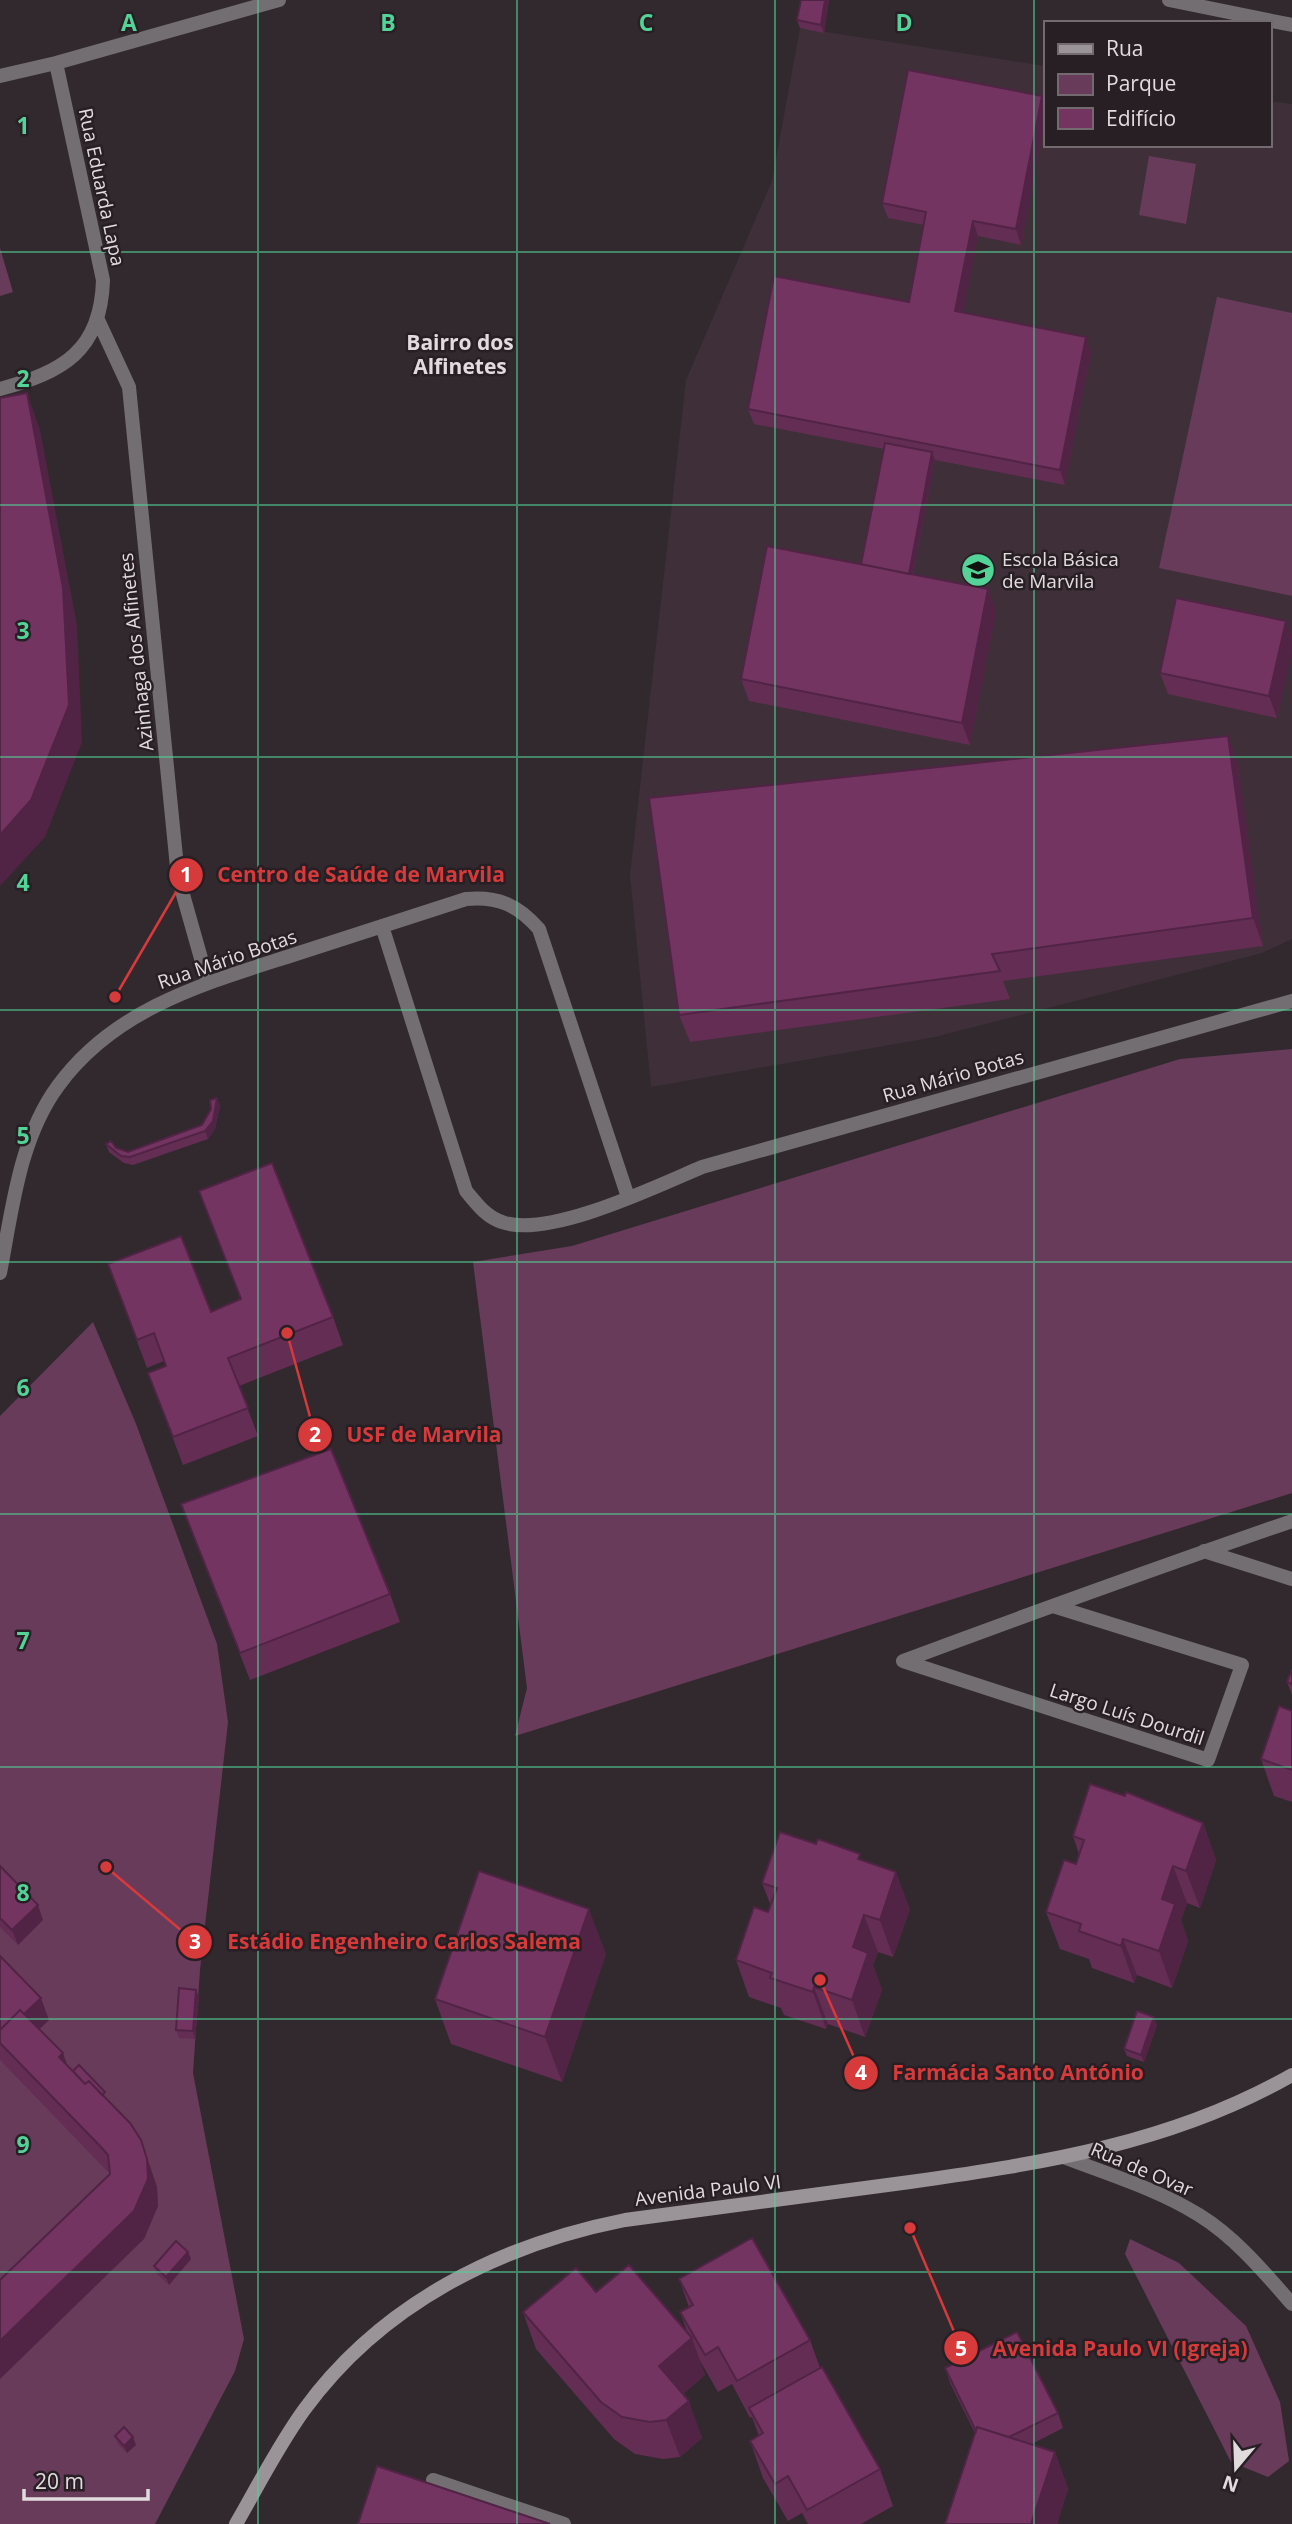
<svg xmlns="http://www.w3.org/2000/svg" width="1292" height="2524" font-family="'Open Sans',sans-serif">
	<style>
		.built { fill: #3e2f39 }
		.green { fill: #683b5a }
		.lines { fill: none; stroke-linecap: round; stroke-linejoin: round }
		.street { stroke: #726e71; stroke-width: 14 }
		.secondary { stroke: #9a9397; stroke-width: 14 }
		.wall { fill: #642d54 }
		.shaded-wall { fill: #512445 }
		.building { fill: #743462; stroke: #512445; stroke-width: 2 }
		.grid { fill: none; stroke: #53d397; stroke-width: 2; stroke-opacity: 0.55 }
		.labels { text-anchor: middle; stroke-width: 5; stroke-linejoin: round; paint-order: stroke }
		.street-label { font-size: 19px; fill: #e1dbde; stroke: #281f25 }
		.poi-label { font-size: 19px; fill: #e1dbde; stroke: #281f25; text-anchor: start }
		.neighbourhood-label { font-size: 21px; font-weight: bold; fill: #e1dbde; stroke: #281f25 }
		.grid-label { font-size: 23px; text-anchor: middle; font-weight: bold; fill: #53d397; stroke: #281f25; stroke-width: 5; stroke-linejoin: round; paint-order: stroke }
		.leader { fill: none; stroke: #d73a3a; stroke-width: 2.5 }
		.callout-dot { fill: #d73a3a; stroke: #281f25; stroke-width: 2.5 }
		.mark-label { font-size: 21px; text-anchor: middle; font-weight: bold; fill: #fff }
		.callout-label { font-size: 21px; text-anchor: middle; font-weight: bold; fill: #d73a3a; stroke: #281f25; stroke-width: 5; stroke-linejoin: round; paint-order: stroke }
	</style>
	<rect width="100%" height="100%" fill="#32292f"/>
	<path class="built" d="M800,28l245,38v79h224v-44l23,3v835l-30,14 -327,84 -284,50 -21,-212 56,-495 86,-199z"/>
	<path class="green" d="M1149,156l47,8 -10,60 -47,-9z
		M0,248l13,44 -13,4z
		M1217,297l75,16v283l-133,-28z
		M1292,1049v444l-777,243 12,-48 -54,-426 99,-16 608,-187z
		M93,1322l43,102 81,220 11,78 -28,248 -7,103 51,266 -9,32 -80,153h-155v-1108z
		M1130,2239l49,24 67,63 34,76 9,59 -21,16 -37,-15 -106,-208z"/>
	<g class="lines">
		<path class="street" d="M1169,0l123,25
			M0,76l56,-13 223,-63
			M98,320l31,67 49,490 30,106
			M0,389c63,-17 101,-38 103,-109l-47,-217
			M382,926l84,265c11,13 20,26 36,31 46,17 155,-36 200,-55l590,-166
			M0,1273c12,-62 19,-134 58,-187 58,-80 152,-104 241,-133 56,-18 112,-36 167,-54 32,-3 52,6 73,30l89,268
			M1204,1551l88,28
			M1053,1606l189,59 -34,95 -305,-99c129,-48 259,-95 389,-140
			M1066,2158c45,17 93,32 133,57 36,22 66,58 93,89
			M433,2480l131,44"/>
		<path class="secondary" d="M236,2524c22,-38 42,-78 68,-114 77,-106 195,-165 321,-190 95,-13 190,-25 285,-38 134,-19 263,-39 382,-107"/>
	</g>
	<path class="wall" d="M801,0h28l-5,33 -24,-5 -3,-8z
		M1042,96l3,11v14l-24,124 -43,-9 -15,77 123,24 5,15 -26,133 -130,-25 -22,115 75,14 8,22 -26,134 -221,-44 -8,-22 120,-115 23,-115 -130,-25 -6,-15 161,-107 15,-77 -36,-7 -6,-15z
		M1286,621l6,18v11l-15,68 -109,-24 -8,-21z
		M1238,764l25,182 -260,35 7,18 -320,43 -11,-27z
		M217,1098l3,8 -5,23 -7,10 -75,26 -9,-2 -15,-11 -3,-8 22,8 74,-27z
		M199,1191l134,126 10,28 -104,41 19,50 -75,29 -35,-92 18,-7 -2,-5 -17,7 -39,-104 103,48 30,-12z
		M181,1504l209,90 10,28 -150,58z
		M1292,1669v26l-5,-13z
		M1292,1711v91l-18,-6 -13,-37z
		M1203,1823l13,37 -16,48 -13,-5 -6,17 7,21 -16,47 -35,-13 -3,8 -42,-15 -3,-9 -29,-10 -14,-37 30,-48 3,-10 -6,-18z
		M863,1860l47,49 -17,48 -15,-5 -5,13 9,25 -17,47 -37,-13 -2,5 -42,-14 -3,-7 -32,-11 -13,-37 32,-48 3,-6 -9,-23z
		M0,1866l43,54 -25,25 -18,-18z
		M606,1954l-44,128 -111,-38 -16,-45z
		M0,1956l49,64 -10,9 29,38 40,33 33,40 16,47 1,19 -14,33 -34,-65 -110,-114z
		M199,1997l-4,42 -16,-1 -3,-8z
		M1157,2025l-13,37 -17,-6 -3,-7z
		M188,2252l3,7 -22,26 -12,-11 -3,-8z
		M679,2279l131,61 10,28 60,101 13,37 -32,18h-53l-6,-11 -14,8 -25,-43 -13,-37 9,-5 -7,-19 -2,1 -18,-34 -14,8 -19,-33 6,16 -22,19 19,44 -22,19 -17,2 -28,-5 -21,-15 -78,-90 -13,-37 73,-20 92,42 -8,-22 9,-5z
		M945,2368l113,45 5,15 -33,17 25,7 13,37 -11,35h-112l30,-91 -25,-50z
		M115,2436l21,9 -9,8 -9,-9z"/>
	<path class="shaded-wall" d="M825,0h4l-5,33 -3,-8z
		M1042,96l3,11v14l-24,124 -5,-16z
		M973,221l5,15 -17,90 -6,-15z
		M1086,337l5,15 -26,133 -5,-15z
		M27,393l13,37 37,195 5,117 -37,95 -45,49v-51z
		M932,452l3,8 -26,134 -3,-8z
		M988,589l8,22 -26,134 -8,-22z
		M1286,621l6,18v11l-15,68 -8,-22z
		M1228,736l10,28 25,182 -10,-28z
		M217,1098l3,8 -5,23 -7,10 -3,-8z
		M1203,1823l13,37 -16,48 -14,-37z
		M1173,1866l14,37 -6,17 7,21 -16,47 -13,-37 3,-52z
		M896,1872l14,37 -17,48 -13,-37z
		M38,1905l5,15 -25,25 -6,-15z
		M589,1909l17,45 -44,128 -17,-45z
		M864,1915l14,37 -5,13 9,25 -17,47 -13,-37 1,-53z
		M1123,1939l14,36 -3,8 -13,-37z
		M814,1987l14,37 -2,5 -13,-37z
		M196,1990l3,7 -4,42 -2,-8z
		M41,1998l8,22 -37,36 -10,-20z
		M1154,2017l3,8 -13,37 -3,-7z
		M63,2053l10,28 -14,-24z
		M141,2140l16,47 1,19 -14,33 -144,140v-38z
		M188,2252l3,7 -22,26 -3,-8z
		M692,2338l13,37 -33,28 -13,-37z
		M689,2401l13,37 -22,19 -14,-37z
		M133,2437l3,8 -9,8 -3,-7z
		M1055,2452l13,37 -11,35h-26z"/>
	<path class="building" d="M801,0h24l-4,25 -24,-5z
		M908,70l134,26 -26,133 -43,-8 -18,90 131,26 -26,133 -312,-61 26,-133 135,26 17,-90 -44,-9z
		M27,393l36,195 6,117 -38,95 -31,35v-437z
		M885,443l47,9 -23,122 -48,-10z
		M767,546l221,43 -26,134 -221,-44z
		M1176,598l110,23 -17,75 -109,-23z
		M1228,736l25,182 -261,36 8,17 -321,44 -30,-217z
		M217,1098l-4,23 -8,10 -75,26 -9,-1 -15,-12 5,-3 5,7 12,4 74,-27 9,-16 -1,-9z
		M272,1163l61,154 -105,41 20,50 -75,29 -25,-64 18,-7 -12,-33 -17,7 -29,-76 73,-28 30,76 30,-13 -42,-108z
		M331,1449l59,145 -150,59 -59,-149z
		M1292,1669v15l-5,-2z
		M1279,1706l13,5v59l-31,-11z
		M1090,1784l35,12 1,-4 77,31 -17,48 -13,-5 -11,33 13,5 -16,47 -36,-12 -2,7 -42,-15 2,-7 -35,-12 18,-52 12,4 8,-24 -11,-4z
		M780,1832l36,12 2,-5 42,15 -2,5 38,13 -16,48 -16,-5 -11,32 15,6 -16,47 -38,-13 -1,5 -43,-14 2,-5 -36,-13 18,-53 14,5 9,-24 -15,-5z
		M0,1866l38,39 -26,25 -12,-12z
		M479,1871l110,38 -44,128 -110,-38z
		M0,1956l41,42 -17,16 -4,-4 -20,20z
		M179,1988l17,2 -3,41 -17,-1z
		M20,2010l43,43 -4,4 26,27 4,-3 41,42 11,17 6,19 1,20 -14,32 -134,130v-61l110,-106 -2,-19 -7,-8 -101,-104v-13z
		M1137,2011l17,6 -13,38 -17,-6z
		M79,2065l26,27 -3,3 -13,-14 -4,3 -12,-13z
		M752,2238l58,102 -73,41 -19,-34 -13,8 -25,-43 13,-7 -14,-26z
		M176,2241l12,11 -22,25 -12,-11z
		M629,2265l63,73 -33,28 30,35 -23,19 -16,2 -28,-5 -21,-15 -78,-90 53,-44 20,24z
		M1017,2332l41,81 -49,24 -32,-10 -1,4 -31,-63z
		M822,2367l58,102 -73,41 -19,-34 -13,8 -25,-43 13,-8 -14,-25z
		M124,2427l9,10 -9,9 -9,-10z
		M977,2427l78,25 -24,72h-86z
		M377,2466l173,58h-192z"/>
	<path class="grid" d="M258,0v2524M517,0v2524M775,0v2524M1034,0v2524M0,252h1292M0,505h1292M0,757h1292M0,1010h1292M0,1262h1292M0,1514h1292M0,1767h1292M0,2019h1292M0,2272h1292"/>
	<defs>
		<g id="school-disc" transform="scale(1.75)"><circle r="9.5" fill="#53d397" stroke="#281f25"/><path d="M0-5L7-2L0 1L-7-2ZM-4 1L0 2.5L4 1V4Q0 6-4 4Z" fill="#111"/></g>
	</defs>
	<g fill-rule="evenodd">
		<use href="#school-disc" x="978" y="570"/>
	</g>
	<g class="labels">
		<g class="street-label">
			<text transform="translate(102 187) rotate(78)" y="7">Rua Eduarda Lapa</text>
			<text transform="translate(136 652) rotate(-96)" y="7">Azinhaga dos Alfinetes</text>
			<text transform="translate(227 959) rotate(-19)" y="7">Rua Mário Botas</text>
			<text transform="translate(953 1076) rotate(-16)" y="7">Rua Mário Botas</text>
			<text transform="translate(1127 1714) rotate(18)" y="7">Largo Luís Dourdil</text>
			<text transform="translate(1142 2169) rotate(23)" y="7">Rua de Ovar</text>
			<text transform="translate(708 2190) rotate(-7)" y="7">Avenida Paulo VI</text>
		</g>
		<g class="poi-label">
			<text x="1002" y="566">Escola Básica<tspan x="1002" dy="22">de Marvila</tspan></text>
		</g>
		<g class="neighbourhood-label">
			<text x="460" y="350">Bairro dos<tspan x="460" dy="24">Alfinetes</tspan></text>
		</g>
	</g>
	<g class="grid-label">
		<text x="129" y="31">A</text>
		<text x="388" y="31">B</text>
		<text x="646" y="31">C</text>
		<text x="904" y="31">D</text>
		<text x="23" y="134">1</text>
		<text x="23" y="387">2</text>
		<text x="23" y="639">3</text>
		<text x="23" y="891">4</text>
		<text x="23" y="1144">5</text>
		<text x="23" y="1396">6</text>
		<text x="23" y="1649">7</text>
		<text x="23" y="1901">8</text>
		<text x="23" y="2153">9</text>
	</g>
	<path class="leader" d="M115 997L186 875M287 1333L315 1435M106 1867L195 1942M820 1980L861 2073M910 2228L961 2348"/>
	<g class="callout-dot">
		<circle cx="115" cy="997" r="7"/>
		<circle cx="287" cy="1333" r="7"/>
		<circle cx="106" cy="1867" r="7"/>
		<circle cx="820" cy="1980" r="7"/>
		<circle cx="910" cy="2228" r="7"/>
		<circle cx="186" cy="875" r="18"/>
		<circle cx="315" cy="1435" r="18"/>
		<circle cx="195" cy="1942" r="18"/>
		<circle cx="861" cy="2073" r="18"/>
		<circle cx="961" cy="2348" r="18"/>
	</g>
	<g class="mark-label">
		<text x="186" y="882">1</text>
		<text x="315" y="1442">2</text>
		<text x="195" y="1949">3</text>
		<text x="861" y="2080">4</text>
		<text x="961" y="2356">5</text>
	</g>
	<g class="callout-label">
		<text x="361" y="882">Centro de Saúde de Marvila</text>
		<text x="424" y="1442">USF de Marvila</text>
		<text x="404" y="1949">Estádio Engenheiro Carlos Salema</text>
		<text x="1018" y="2080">Farmácia Santo António</text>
		<text x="1120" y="2356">Avenida Paulo VI (Igreja)</text>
	</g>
	<rect x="1044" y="21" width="228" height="126" fill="#281f25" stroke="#726a6f" stroke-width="2"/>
	<rect x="1058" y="44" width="35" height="10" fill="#9a9397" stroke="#726a6f" stroke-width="2"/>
	<text x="1106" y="56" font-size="21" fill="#e1dbde">Rua</text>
	<rect x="1058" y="74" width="35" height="21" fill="#683b5a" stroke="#726a6f" stroke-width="2"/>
	<text x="1106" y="91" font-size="21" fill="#e1dbde">Parque</text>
	<rect x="1058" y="108" width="35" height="21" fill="#743462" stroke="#726a6f" stroke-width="2"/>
	<text x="1106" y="126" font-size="21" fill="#e1dbde">Edifício</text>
	<g transform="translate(1236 2468) rotate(199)" stroke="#281f25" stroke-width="5" paint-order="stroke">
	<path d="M0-5L12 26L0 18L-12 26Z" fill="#e1dbde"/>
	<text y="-10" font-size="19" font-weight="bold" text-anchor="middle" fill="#e1dbde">N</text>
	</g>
	<path d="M24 2489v10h124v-10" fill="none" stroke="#e1dbde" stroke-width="3.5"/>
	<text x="35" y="2489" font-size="21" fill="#e1dbde" stroke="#281f25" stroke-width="5" paint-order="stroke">20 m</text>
</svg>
